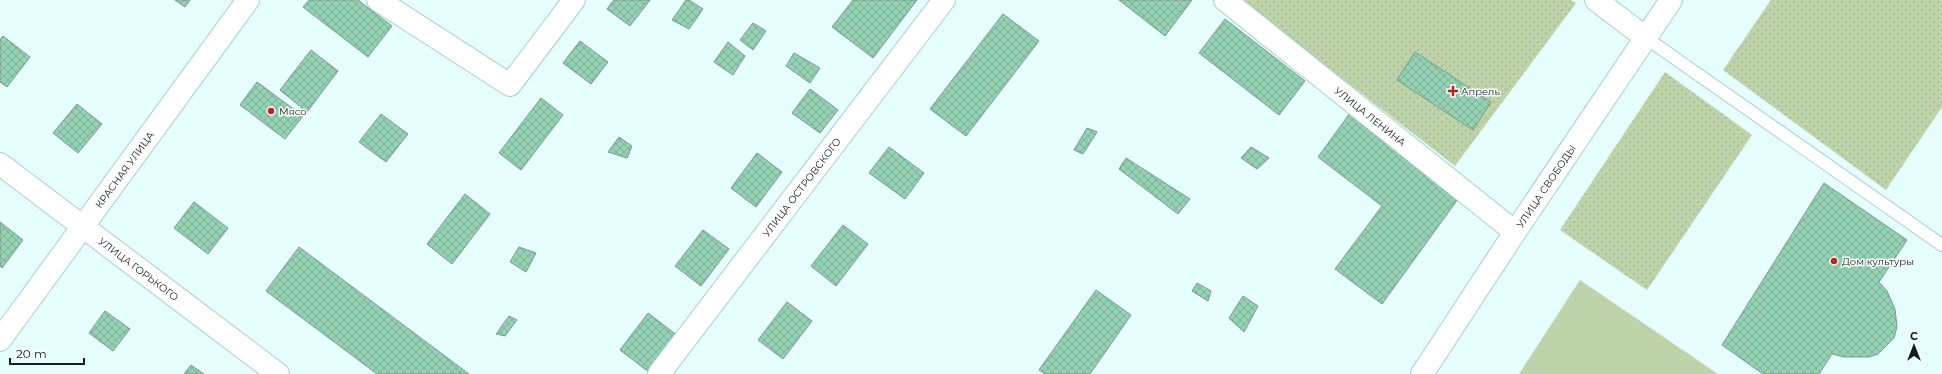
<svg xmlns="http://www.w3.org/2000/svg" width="1942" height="374" font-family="Montserrat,sans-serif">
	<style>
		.grass { fill: #bfd3aa }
		.park { fill: url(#park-dots) }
		.building { fill: url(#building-cross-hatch); stroke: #7b9a8a }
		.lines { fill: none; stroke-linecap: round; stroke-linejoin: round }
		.service-casing { stroke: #a7cfcf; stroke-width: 14 }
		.minor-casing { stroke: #a7cfcf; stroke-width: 24 }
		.tertiary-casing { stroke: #a7cfcf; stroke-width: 24 }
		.service { stroke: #fff; stroke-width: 12 }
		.minor { stroke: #fff; stroke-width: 22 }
		.tertiary { stroke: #fff; stroke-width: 22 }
		.poi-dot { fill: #b6271d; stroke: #fff; stroke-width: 1.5 }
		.labels { text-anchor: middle; stroke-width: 3; stroke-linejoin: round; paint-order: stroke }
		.poi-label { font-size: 10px; fill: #0f1e1e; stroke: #fff; text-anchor: start }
		.street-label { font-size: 10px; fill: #0f1e1e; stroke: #fff }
	</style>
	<defs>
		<pattern id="park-dots" width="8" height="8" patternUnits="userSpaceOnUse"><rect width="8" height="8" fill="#bfd3aa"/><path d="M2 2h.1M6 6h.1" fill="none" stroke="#a3b592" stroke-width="1.8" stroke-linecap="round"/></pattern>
		<pattern id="building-cross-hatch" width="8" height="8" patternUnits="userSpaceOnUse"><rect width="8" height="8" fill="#94d0b2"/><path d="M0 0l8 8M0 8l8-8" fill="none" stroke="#7eb299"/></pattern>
	</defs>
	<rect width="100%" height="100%" fill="#e6fefe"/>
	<path class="grass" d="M1580,280l138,94h-199z"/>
	<path class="park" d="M1241,0h330l5,3 -121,163z
		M1771,0h171v107l-56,83 -163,-120z
		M1665,72l87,63 -105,155 -87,-60z"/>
	<path class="building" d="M175,0h15l-5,7z
		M309,0h49l34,26 -24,31 -65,-50z
		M614,0h36l-20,26 -23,-17z
		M686,0h3l14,9 -14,20 -17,-9z
		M853,0h64l-44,58 -41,-31z
		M1119,0h73l-27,36z
		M1003,14l36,27 -73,95 -36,-27z
		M1225,19l80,62 -26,34 -80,-62z
		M753,23l13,8 -13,19 -13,-10z
		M3,36l27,21 -23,30 -7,-5v-42z
		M580,41l28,21 -17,22 -28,-21z
		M728,42l17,14 -12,19 -19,-13z
		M311,50l27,21 -31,41 -27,-22z
		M1415,52l76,50 -18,28 -76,-50z
		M794,53l26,15 -10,15 -24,-17z
		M257,82l46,34 -18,23 -45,-34z
		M810,89l28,21 -18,23 -28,-20z
		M541,98l22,17 -42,55 -22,-17z
		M77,104l25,20 -24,29 -25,-20z
		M1350,113l108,86 -76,105 -47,-35 47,-63 -64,-49z
		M381,114l27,20 -22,28 -27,-20z
		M1087,128l10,4 -14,22 -9,-4z
		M619,137l13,9 -5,12 -19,-6z
		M889,147l35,26 -19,26 -36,-26z
		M1251,147l18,11 -12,11 -16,-11z
		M757,153l25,19 -26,35 -25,-19z
		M1126,158l64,41 -12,15 -59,-45z
		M1824,183l83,57 -28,42 8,9 8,18 2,18 -3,11 -16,16 -9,3h-25l-12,-3 -13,20h-56l-41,-29z
		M465,194l25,20 -38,50 -25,-20z
		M194,202l34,26 -20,26 -34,-26z
		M0,222l23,18 -21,28 -2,-2z
		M843,225l25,19 -32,42 -25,-20z
		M703,230l26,19 -28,37 -26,-20z
		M299,247l170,127h-92l-111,-83z
		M519,247l17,6 -10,19 -16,-10z
		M1197,283l14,8 -3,10 -16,-10z
		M1096,290l35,25 -41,59h-45l-6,-4z
		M1243,296l15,10 -14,26 -15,-14z
		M787,302l25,19 -29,38 -25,-19z
		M105,311l25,18 -17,22 -24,-18z
		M648,313l30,23 -28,37 -30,-23z
		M509,316l8,4 -12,16 -9,-2z
		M191,365l13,9h-20z"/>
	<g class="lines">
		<g class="service-casing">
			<path id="service" d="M1646,38l296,207"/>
		</g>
		<g class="minor-casing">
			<g id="minor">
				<path d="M378,0l132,85 64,-85"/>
				<path id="s1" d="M1225,0l290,232"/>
				<path d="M1596,0l50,38"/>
				<path id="s2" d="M0,164l278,210"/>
				<path id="s3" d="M659,374l285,-374"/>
			</g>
		</g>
		<g class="tertiary-casing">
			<g id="tertiary">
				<path id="s4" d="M0,340l248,-340"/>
				<path id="s5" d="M1422,374l93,-142 156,-232"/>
			</g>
		</g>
		<use href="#service" class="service"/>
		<use href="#minor" class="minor"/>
		<use href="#tertiary" class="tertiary"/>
	</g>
	<g class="poi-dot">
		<path d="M1451 85h4v4h4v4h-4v4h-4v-4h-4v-4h4z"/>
		<circle cx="271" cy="111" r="4"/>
		<circle cx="1834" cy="261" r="4"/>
	</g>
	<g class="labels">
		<g class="poi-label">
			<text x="1461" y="95">Апрель</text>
			<text x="279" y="115">Мясо</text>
			<text x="1842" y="265">Дом культуры</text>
		</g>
		<g class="street-label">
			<text dy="4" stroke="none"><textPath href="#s1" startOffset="186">УЛИЦА ЛЕНИНА</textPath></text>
			<text dy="4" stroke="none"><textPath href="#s4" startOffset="211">КРАСНАЯ УЛИЦА</textPath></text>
			<text dy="4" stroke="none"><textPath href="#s5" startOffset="225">УЛИЦА СВОБОДЫ</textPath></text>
			<text dy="4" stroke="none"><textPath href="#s3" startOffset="235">УЛИЦА ОСТРОВСКОГО</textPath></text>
			<text dy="4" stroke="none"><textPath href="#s2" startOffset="174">УЛИЦА ГОРЬКОГО</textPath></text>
		</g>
	</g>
	<g transform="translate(1914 346)" stroke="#ffffff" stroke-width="3" paint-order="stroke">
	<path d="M0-3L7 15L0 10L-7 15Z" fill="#0f1e1e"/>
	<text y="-6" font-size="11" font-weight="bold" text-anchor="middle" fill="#0f1e1e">С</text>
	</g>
	<path d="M10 358v6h74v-6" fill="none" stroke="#0f1e1e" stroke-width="2"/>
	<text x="16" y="358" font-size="12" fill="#0f1e1e" stroke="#ffffff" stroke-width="3" paint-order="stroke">20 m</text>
</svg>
